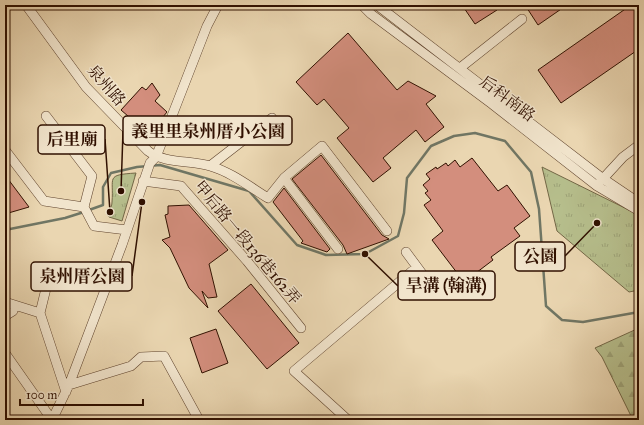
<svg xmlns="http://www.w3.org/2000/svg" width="644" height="425" font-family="'IM FELL Great Primer','Noto Serif TC',serif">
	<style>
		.forest { fill: url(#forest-firs); stroke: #736746 }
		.park { fill: url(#park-tufts); stroke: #736746 }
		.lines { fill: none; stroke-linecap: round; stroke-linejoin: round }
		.stream { stroke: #707664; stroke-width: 2.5 }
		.building { fill: #d38e7d; stroke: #301000 }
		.minor-casing { stroke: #5e422c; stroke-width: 10 }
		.minor { stroke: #f1e4cc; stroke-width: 9 }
		.labels { text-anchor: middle; stroke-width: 3; stroke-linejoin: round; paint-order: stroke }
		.street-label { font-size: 16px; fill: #301000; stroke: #f1e4cc }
		.leader { fill: none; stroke: #301000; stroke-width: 1.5 }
		.callout-dot { fill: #301000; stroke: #f1e4cc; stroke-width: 1.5 }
		.callout { fill: #f1e4cc; stroke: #301000; stroke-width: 1.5 }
		.callout-label { font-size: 17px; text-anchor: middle; font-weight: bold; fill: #301000 }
	</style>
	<defs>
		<pattern id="forest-firs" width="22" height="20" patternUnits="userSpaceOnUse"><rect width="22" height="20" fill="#b6be8c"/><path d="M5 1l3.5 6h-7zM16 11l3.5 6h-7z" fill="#9da277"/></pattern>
		<pattern id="park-tufts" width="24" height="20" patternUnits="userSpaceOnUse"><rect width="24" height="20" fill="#b6be8c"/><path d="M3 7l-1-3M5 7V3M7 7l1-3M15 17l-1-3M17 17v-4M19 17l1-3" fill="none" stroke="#9da277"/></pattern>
	</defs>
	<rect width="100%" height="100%" fill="#ead6b1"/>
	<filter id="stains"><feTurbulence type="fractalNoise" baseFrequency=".005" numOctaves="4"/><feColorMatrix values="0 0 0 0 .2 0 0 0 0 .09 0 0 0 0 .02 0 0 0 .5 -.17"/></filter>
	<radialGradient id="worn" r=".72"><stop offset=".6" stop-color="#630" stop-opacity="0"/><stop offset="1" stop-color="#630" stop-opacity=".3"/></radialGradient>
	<path class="forest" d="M639,328v92h-6l-31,-63 -7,-9z"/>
	<path class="park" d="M542,167l97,48v75l-10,2 -72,-61z
		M136,173l-14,48 -13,-4c-1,-7 3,-9 3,-15 2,-25 -7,-27 24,-29z"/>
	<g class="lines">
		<path class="stream" d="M89,210l14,-5v-18l8,-14 26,-6 23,-2 89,26 48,54 29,10 39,-1 33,-18 6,-23 3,-35 24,-32 23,-10 21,-3 30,8 26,31 8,37 7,97 16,14 21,2 56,-10
			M5,230l60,-12 19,-6"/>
	</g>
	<path class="building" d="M462,5h31l4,5 -22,14z
		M525,5h42l-29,20z
		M631,5h8v44l-78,54 -23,-33z
		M348,33l49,57 11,-9 28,15 -10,8 18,23 -19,15 -9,-12 -33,28 8,10 -18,14 -36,-44 12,-10 -25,-29 -7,6 -21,-23z
		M152,83l8,12 -5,6 12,11 -9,11 2,3 -9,10 -30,-26 21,-23 4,3z
		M321,155l61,80 7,4 -42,15 -4,-9 -51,-66z
		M472,158l26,33 9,-6 23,31 -16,12 6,8 -29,21 2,3 -29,22 -32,-42 11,-9 -19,-26 7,-5 -6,-7 3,-2 -5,-6 7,-6 -4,-5 10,-7 1,2 9,-6 2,3 7,-6 5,7z
		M5,175l24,32 -24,7z
		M284,188l46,61 -3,3 -26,-9 2,-2 -30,-39z
		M189,205l39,45 -19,14 8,33 -9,1 -6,-7 6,17 -19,-20 -19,-40 -8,-8 8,-3 -5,-22 3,-1v-8z
		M251,284l48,59 -32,26 -49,-58z
		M216,329l12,34 -26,10 -12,-35z"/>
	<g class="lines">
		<g class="minor-casing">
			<path id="minor" d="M26,5l60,82 62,64c17,13 42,9 62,15 21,6 40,21 58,32l16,-20 38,-32 65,85
				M362,5l9,9 121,90 105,82 42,25
				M377,5l225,173 37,25
				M460,68l62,-49
				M46,116l46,60 -8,31
				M5,150l39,51 40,6
				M210,166l62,-48
				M284,178l54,71
				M143,181l38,5 66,75 54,67
				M600,182l23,-25 16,-12
				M84,207l10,19 33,4
				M406,252l23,31
				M5,302l35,11 26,79
				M40,313l11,-45
				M5,316l8,-5
				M5,353l47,67 17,-35 53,-140 28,-82 6,-6 51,-131 11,-21
				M69,385l62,-19 10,-9 23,-1 35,64
				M348,420l-54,-49 123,-104"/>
		</g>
		<use href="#minor" class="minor"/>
	</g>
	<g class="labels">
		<g class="street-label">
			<text transform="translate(107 85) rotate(49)" y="6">泉州路</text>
			<text transform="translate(508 98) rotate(37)" y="6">后科南路</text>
			<text transform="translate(248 242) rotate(50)" y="6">甲后路一段136巷162弄</text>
		</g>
	</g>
	<path class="leader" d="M121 191L123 131M110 212L105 139M597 223L565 256M142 202L132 276M365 254L398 286"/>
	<g class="callout-dot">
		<circle cx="121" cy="191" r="4"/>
		<circle cx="110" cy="212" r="4"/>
		<circle cx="597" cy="223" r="4"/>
		<circle cx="142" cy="202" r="4"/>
		<circle cx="365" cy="254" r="4"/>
	</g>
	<g class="callout">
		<rect x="123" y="116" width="169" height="29" rx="4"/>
		<rect x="38" y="125" width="67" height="29" rx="4"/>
		<rect x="515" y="242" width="50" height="29" rx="4"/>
		<rect x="31" y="262" width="101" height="29" rx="4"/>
		<rect x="398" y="271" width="97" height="29" rx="4"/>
	</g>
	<g class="callout-label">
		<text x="208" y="137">義里里泉州厝小公園</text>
		<text x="72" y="145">后里廟</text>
		<text x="540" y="262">公園</text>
		<text x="82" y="282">泉州厝公園</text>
		<text x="446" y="291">旱溝 (翰溝)</text>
	</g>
	<rect width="644" height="425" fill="none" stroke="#ead6b1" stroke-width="20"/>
	<rect x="6" y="6" width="632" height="413" fill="none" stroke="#301000" stroke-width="2"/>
	<rect x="10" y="10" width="624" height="405" fill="none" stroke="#301000"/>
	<path d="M20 399v6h123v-6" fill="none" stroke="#301000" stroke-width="2"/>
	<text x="26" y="399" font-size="12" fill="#301000" stroke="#f1e4cc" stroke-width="3" paint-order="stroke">100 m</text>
	<rect width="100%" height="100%" filter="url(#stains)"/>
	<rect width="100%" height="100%" fill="url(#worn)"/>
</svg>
